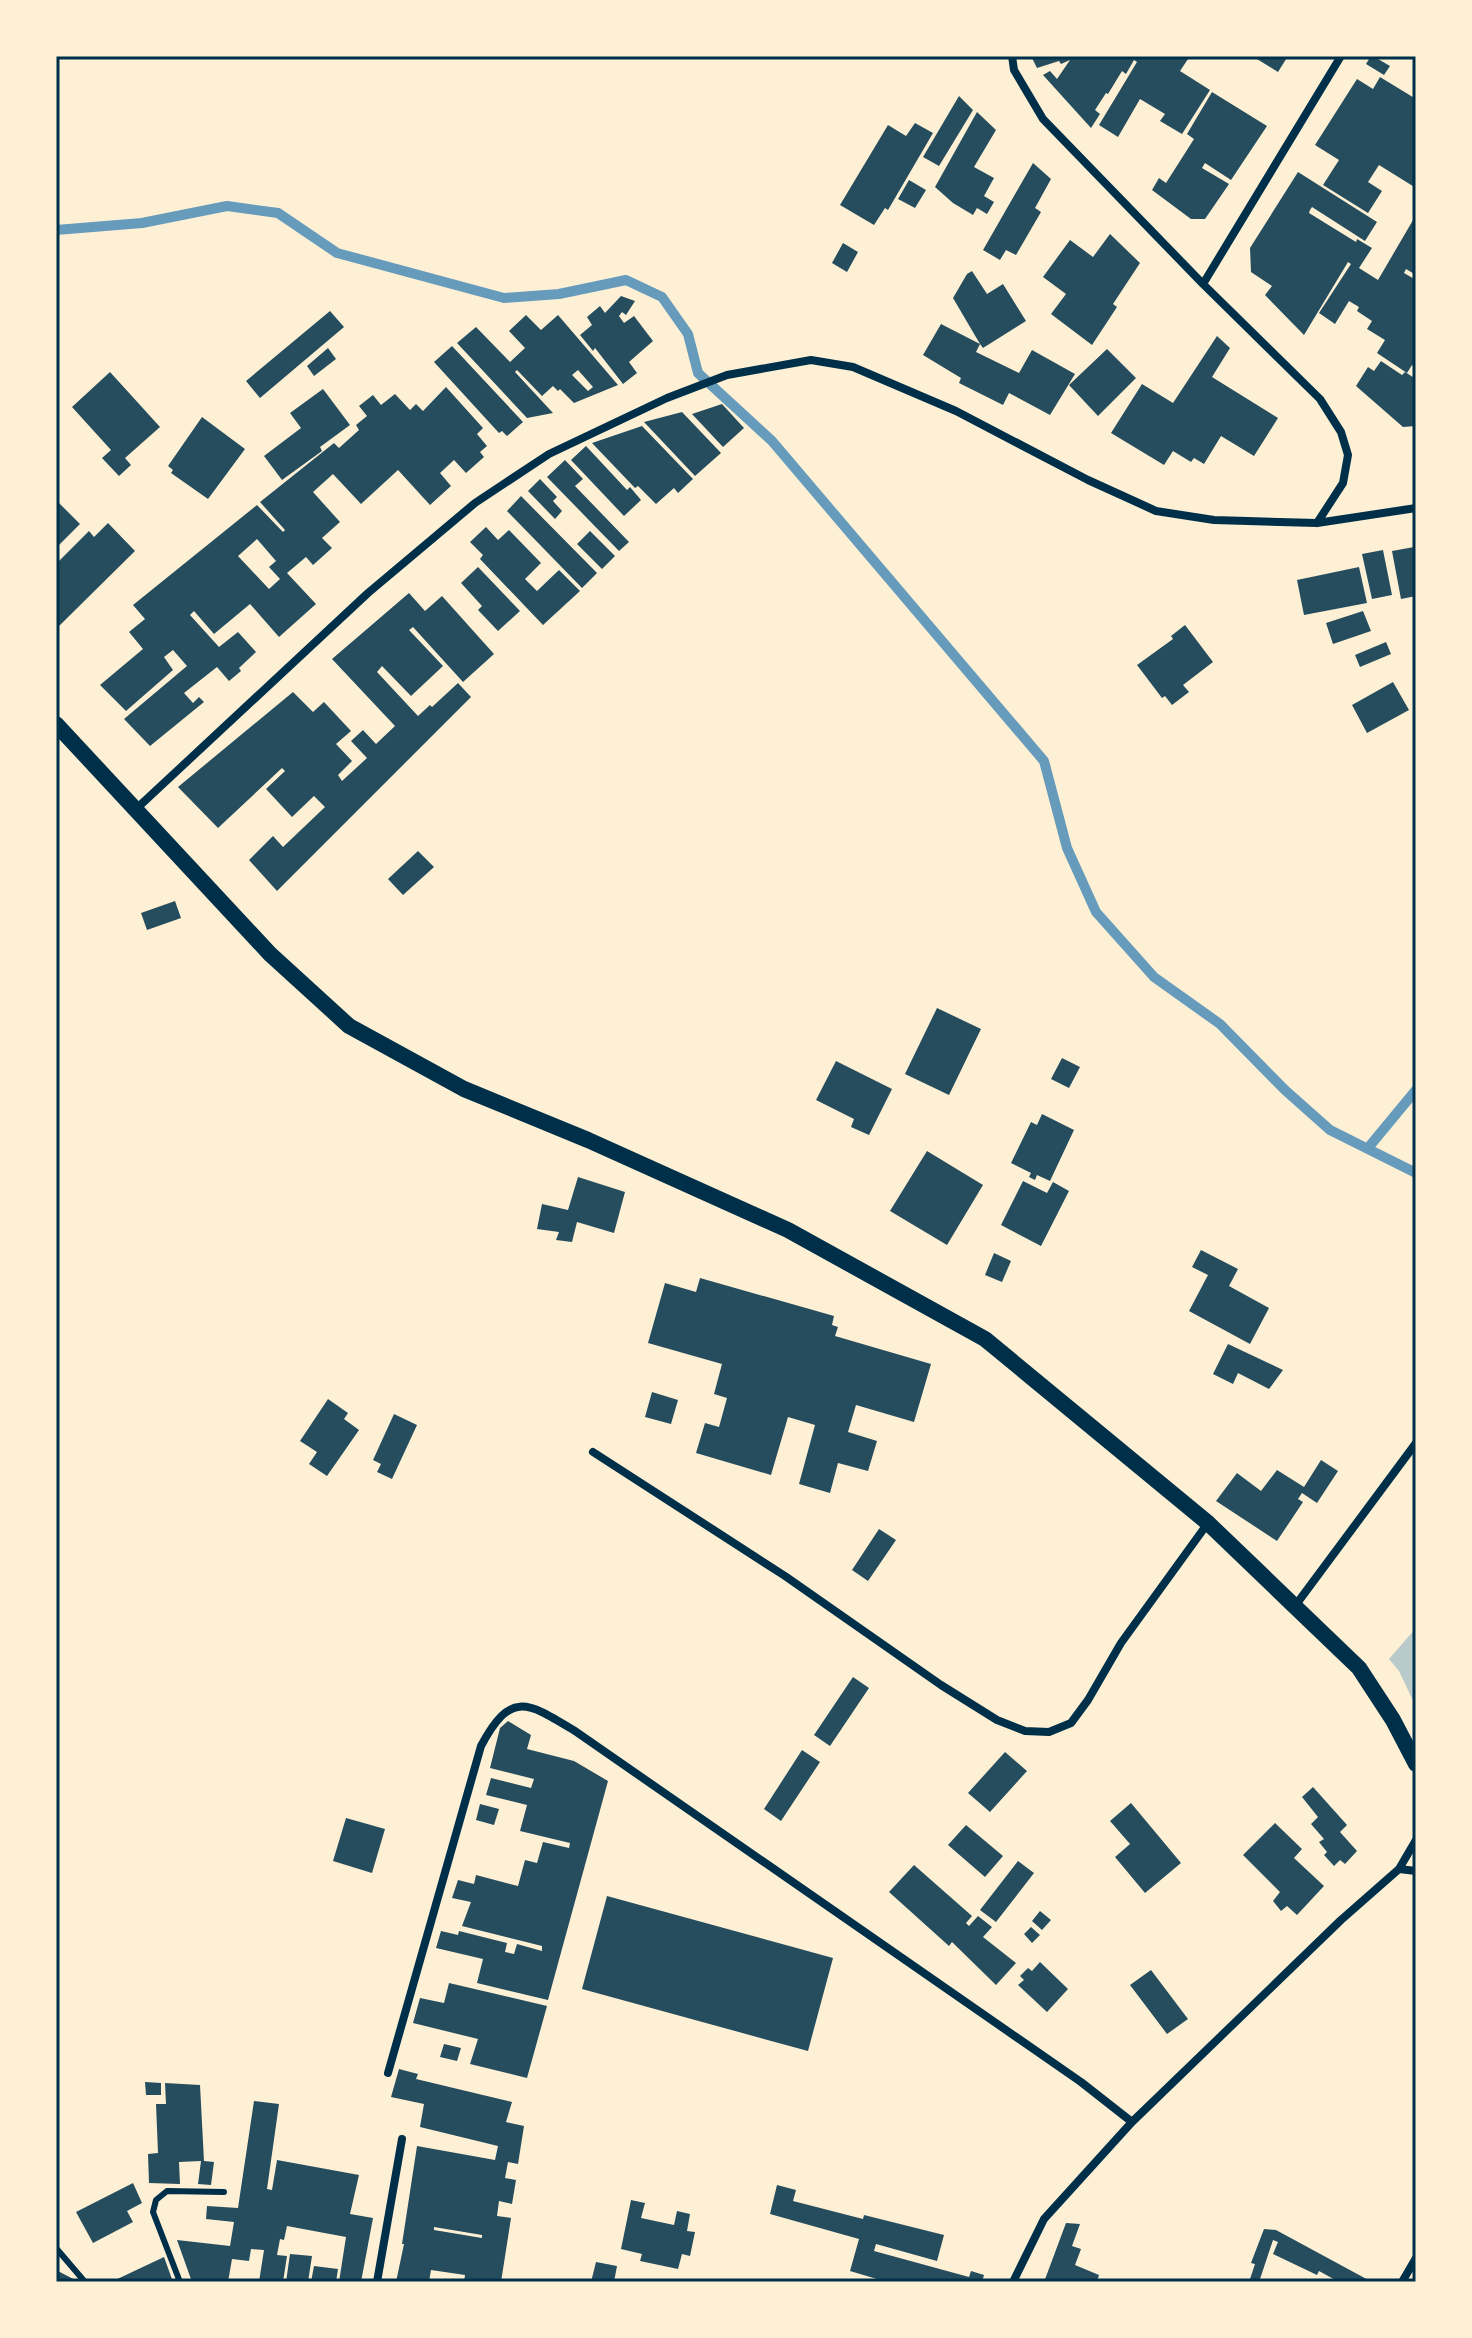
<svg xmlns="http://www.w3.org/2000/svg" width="1472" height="2338" font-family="'Space Grotesk',sans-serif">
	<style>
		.green { fill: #b9caca }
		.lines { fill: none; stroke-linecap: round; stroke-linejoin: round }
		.stream { stroke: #669bbc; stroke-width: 10 }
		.building { fill: #264d5e; fill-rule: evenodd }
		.service { stroke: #003049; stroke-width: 6 }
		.minor { stroke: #003049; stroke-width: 8 }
		.secondary { stroke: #003049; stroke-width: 16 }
		.neatline { fill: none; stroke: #003049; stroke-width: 3 }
	</style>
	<rect width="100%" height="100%" fill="#fdf0d5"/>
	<path class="green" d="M1416,1628v79l-17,-36 -10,-12z"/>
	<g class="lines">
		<path class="stream" d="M56,230l86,-7 85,-17 51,7 59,40 167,45 55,-4 67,-14 36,17 26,37 10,39 74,68 272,320 23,87 29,64 58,65 66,47 65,66 45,40 86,43
			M1368,1148l48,-58"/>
	</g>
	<path class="building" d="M1031,56h159l-10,15 30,19 -28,44 -22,-13 5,-7 -25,-15 -22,38 -19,-12 38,-63 -3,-2 -8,14 -4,-3 -14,23 -2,-1 -11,17 5,4 -9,14 -48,-53 7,-4 7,8 13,-19 -9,4 -2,-3 -22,7z
		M1252,56h36l-10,16z
		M1371,56h9l-2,3 12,7 -6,9 -18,-11z
		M1380,77l36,22v89l-37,-23 -11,17 14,9 -14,22 -45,-28 16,-25 -24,-15 42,-66 16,10z
		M1212,92l55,34 -36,54 -26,-17 -3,5 27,16 -24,35h-14l-39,-29 7,-12 7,5 28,-44 -7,-5z
		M959,96l14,14 -34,56 -16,-9z
		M977,112l19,18 -22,37 20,11 -10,18 10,6 -7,12 -10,-6 -4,7 -20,-12 -18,-16z
		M915,123l18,10 -45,77 -3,-2 -11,17 -34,-20 48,-80 18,11z
		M1033,163l18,16 -16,29 6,4 -25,43 -10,-5 -6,10 -17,-10z
		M1298,172l79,50 -12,19 -53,-34 -2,3 -1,3 47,29 1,-3 15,9 -13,20 19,12 38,-65v60l-10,-6 -2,4 12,7v88l-4,-3 -5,8 -30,-20 8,-13 -18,-11 5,-8 -15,-10 2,-4 -10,-6 -14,23 -16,-11 32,-49 -3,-2 -44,73 -39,-40 7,-9 -21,-14 -1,-24z
		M909,180l17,10 -11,18 -17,-9z
		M1110,234l30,29 -27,41 4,3 -25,38 -41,-31 15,-20 -23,-17 27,-37 23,17z
		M843,243l15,9 -11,20 -15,-9z
		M972,271l15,23 16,-10 23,37 -43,27 -3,-4 -4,8 43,21 13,-23 43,24 -25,41 -41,-22 -6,12 -44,-22 2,-5 -38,-23 18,-31 39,20 -27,-46 14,-24z
		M621,296l14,5 -9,14 -4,-3 -3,4 5,7 10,-7 19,25 -24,21 8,11 -14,11 -28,-36 -2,3 -13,-16 12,-10 -5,-8 13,-11 5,7z
		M330,311l14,16 -84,71 -14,-17z
		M526,315l15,15 17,-15 60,70 -44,18 -14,-14 -2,2 -5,-5 -11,10 -25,-26 -2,2 38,41 -26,5 -70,-75 19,-16 34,35 15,-14 -16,-17zM578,370l15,17 -5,4 -16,-16z
		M1217,336l13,12 -18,29 66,41 -24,38 -33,-20 -17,28 -10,-6 -3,4 -18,-11 -9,14 -53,-32 31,-49 31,19z
		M452,346l71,76 -16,14 -5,-5 -3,2 -65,-71z
		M328,348l8,11 -22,17 -7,-10z
		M1107,349l29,29 -38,38 -29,-31z
		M1381,361l21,14 3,-3 11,7v47l-13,1 -47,-41 12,-19 6,4z
		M110,372l50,55 -35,31 6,7 -12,11 -17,-18 9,-8 -39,-43z
		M446,387l37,41 -6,6 10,12 -7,6 4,5 -18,16 -12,-13 -14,13 11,13 -21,19 -32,-35 -37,34 -28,-30 -20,18 27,30 -18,16 10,10 -19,17 -7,-8 -19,16 29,31 -37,33 -29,-33 -36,30 -20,-23 -4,4 29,32 19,-15 18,20 -17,16 2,3 -12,10 -12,-14 -33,26 9,10 6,-6 5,5 -54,44 -26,-27 63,-53 -14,-16 -9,7 9,13 -47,41 -26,-26 43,-36 -14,-17 16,-13 -12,-14 124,-100 26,27 2,-2 -25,-28 74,-59 5,5 20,-18 -3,-5 11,-9 -8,-10 14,-11 8,10 14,-11 15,16 6,-6 7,7zM257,539l19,22 -7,6 11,12 -11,10 -31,-33z
		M323,389l27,36 -30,22 2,4 -40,29 -18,-24 37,-28 -11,-15z
		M722,404l22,24 -21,19 -31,-33z
		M682,412l39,41 -26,23 -51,-54z
		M202,417l43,32 -37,50 -37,-26 2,-3 -5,-4z
		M642,426l51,53 -15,14 -4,-5 -18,16 -18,-18 -3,2 -43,-45z
		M586,446l41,44 3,-3 11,13 -17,16 -53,-56z
		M565,460l18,19 -8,7 54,56 -10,9 -72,-74z
		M540,479l17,18 -4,4 9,10 -7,8 -27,-28z
		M521,496l76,77 -15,15 -75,-77z
		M56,500l24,24 -24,24z
		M108,523l27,28 -79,78v-65l33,-33 5,6z
		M486,527l12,13 11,-10 32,33 -16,16 12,12 22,-21 21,21 -37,34 -63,-66 3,-4 -13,-13z
		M590,531l25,25 -13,13 -25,-25z
		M1414,547l2,49 -15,3 -9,-48z
		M1383,550l9,45 -20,4 -10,-45z
		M478,567l42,44 -22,20 -20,-21 4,-4 -21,-23z
		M1359,567l8,36 -63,12 -7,-35z
		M409,593l16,18 17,-15 52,58 -31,28 -50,-55 -4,3 34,36 -32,30 -29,-30 -5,6 41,44 12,-11 2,2 26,-24 13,14 -194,194 -28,-31 24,-24 10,11 42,-40 -11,-11 -22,21 -26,-28 19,-18 -3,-3 -64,60 -40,-41 115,-95 20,20 11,-10 27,29 -15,13 16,17 -14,14 4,6 25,-23 -16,-17 12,-11 13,14 19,-18 -63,-67z
		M1363,611l8,20 -38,13 -7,-21z
		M1185,625l28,37 -30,23 6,7 -17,13 -7,-9 -3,2 -25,-33 36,-26 -2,-3z
		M1386,642l5,12 -31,13 -5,-12z
		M1393,682l16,28 -42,23 -15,-28z
		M418,851l16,16 -31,28 -15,-16z
		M175,901l6,17 -34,12 -6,-17z
		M937,1008l44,21 -32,66 -44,-21z
		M1062,1058l18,9 -11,21 -18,-9z
		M836,1061l56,28 -23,46 -18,-8 3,-8 -38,-19z
		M1042,1114l32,16 -24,51 -13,-6 -2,5 -6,-3 2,-4 -20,-10 20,-41 6,3z
		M927,1151l56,34 -36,60 -57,-34z
		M578,1177l47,15 -11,41 -37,-11 -5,20 -16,-2 3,-8 -22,-3 5,-25 26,6z
		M1023,1181l24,12 6,-11 16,9 -28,55 -40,-21z
		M1201,1250l37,19 -9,17 40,22 -19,36 -61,-33 19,-36 -16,-8z
		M994,1253l17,8 -9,21 -17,-7z
		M700,1278l134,38 -2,9 6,2 -3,9 96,28 -17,58 -58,-17 -8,27 29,9 -9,30 -30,-8 -8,30 -31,-9 16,-59 -27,-8 -17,58 -75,-22 9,-30 14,4 8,-29 -13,-4 8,-30 -74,-21 17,-60 31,9z
		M1228,1344l55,26 -14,19 -31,-16 -5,11 -20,-10z
		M652,1392l26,8 -7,24 -26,-7z
		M328,1399l20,14 -4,6 15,11 -32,46 -18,-12 8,-12 -17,-11z
		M394,1414l23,11 -25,54 -15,-7 4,-8 -8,-4z
		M1321,1460l17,11 -21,32 -15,-10 -4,6 5,3 -26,39 -61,-40 21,-28 24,18 16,-21 27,17z
		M879,1529l17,11 -28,41 -16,-11z
		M853,1677l16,11 -39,58 -16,-11z
		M508,1721l23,14 -4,14 47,12 34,20 -60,219 -71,-17 6,-24 -47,-11 5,-17 17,4 1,-4 48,12 -2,9 9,2 3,-10 25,7v-5l-80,-20 9,-24 -19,-4 6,-18 16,4 2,-9 42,11 7,-26 12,3 6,-21 26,6 1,-5 -50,-12 7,-26 -41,-10 5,-17 40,10 3,-9 -44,-11 10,-40z
		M802,1750l18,12 -39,59 -17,-12z
		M1005,1752l22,19 -37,41 -22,-19z
		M1313,1787l34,38 -7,7 17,19 -12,13 -5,-4 -6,6 -10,-11 3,-3 -8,-10 5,-3 -13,-15 7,-7 -16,-20z
		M1131,1803l50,60 -36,30 -30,-36 15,-13 -20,-23z
		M480,1804l19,5 -5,16 -18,-5z
		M346,1818l39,11 -13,44 -39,-12z
		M1275,1823l27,26 -8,9 30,28 -27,29 -10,-9 -6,5 -8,-10 7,-9 -37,-37z
		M966,1825l37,31 -18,21 -37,-32z
		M1018,1861l16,12 -38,49 -16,-12z
		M914,1865l58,51 -6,7 3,3 9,-10 14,11 -9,10 33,26 -20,22 -44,-43 -3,4 -60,-54z
		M607,1896l226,62 -25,93 -226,-62z
		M1040,1911l11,9 -9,10 -10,-9z
		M1031,1927l9,8 -8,8 -8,-9z
		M1040,1962l28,27 -21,23 -29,-27 6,-5 -4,-4 8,-8 4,3z
		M1151,1970l37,49 -21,15 -37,-49z
		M449,1983l98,23 -20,72 -57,-14 8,-25 -65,-16 7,-25 24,5z
		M444,2044l17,4 -4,13 -17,-4z
		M399,2069l19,5 -2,5 96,23 -6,20 18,4 -6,38 -10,-2 -3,16 11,2 -4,24 -13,-3 -2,15 14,2 -10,64h-37l1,-7 -34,-5 -2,12h-33l8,-38h-2l15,-98 78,14 3,-14 -78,-19 4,-23 -33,-7zM434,2227l48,8v3l-48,-8z
		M145,2082l16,1v12h-15z
		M165,2083l35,2 4,76 10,1 -3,23 -13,-1 3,-23 -22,1 1,22 -31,-1 -1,-29 10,-1 -2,-49h10z
		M254,2101l25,3 -12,85 5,1 5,-30 82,15 -9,39 23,4 -12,64h-22l7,-45 -59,-11 -3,14 -4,-1 -3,16 10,1 -4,26h-24l5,-32 -13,-1 -2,12 -17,-2 -4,23h-36l-15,-42 53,6 4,-24 -28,-3 1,-13 31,2z
		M133,2183l9,20 -15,8 6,11 -40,21 -17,-31z
		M777,2185l19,5 -3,11 70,18 1,-4 80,20 -7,26 -61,-17 -2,7 95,26 2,-6 13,4 -2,7h-95l-37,-11 9,-32 -89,-25z
		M631,2200l14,3 -4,15 33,7 3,-14 13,3 -3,17 8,1 -5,24 -8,-2 -4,15 -38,-8 2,-7 -21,-5z
		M1066,2223l14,1 -8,22 9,3 -6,16 24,10 -2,7h-53z
		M1264,2229l12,1 96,52h-33l-20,-11 -2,4 -44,-21 5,-12 -5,-2 -14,42h-10l6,-18 -4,-1z
		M290,2254l22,2 -4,26h-22z
		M164,2257l9,25h-62z
		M596,2262l21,4 -3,16h-23z
		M314,2266l24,3 -2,13h-25z
		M56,2270l23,12h-23z"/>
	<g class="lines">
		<path class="service" d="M56,2248l29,34
			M180,2282l-27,-70 3,-12 11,-9 57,1"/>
		<path class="minor" d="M1012,56l2,14 29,49 160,165 117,115 21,33 7,23 -5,28 -26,40
			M1203,284l138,-228
			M135,810l233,-217 107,-90 74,-49 118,-56 60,-23 84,-15 42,7 103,44 132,69 68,31 58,9 103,3 99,-15
			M593,1452l192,124 156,109 56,35 28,11 24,1 22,-9 17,-23 33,-57 87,-120
			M1295,1606l121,-163
			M1399,1869l17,2
			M388,2073l93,-327c30,-56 46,-44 94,-15l506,351 51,40
			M377,2282l25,-143
			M1013,2282l31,-63 88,-97 209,-202 58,-51 17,-29
			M1402,2282l14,-24"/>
		<path class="secondary" d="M56,724l214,230 79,72 115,63 124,51 200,90 197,109 223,184 151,145 34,52 23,44"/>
	</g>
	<rect width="1472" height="2338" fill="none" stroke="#fdf0d5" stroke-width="116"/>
	<rect x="58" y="58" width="1356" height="2222" class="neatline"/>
</svg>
